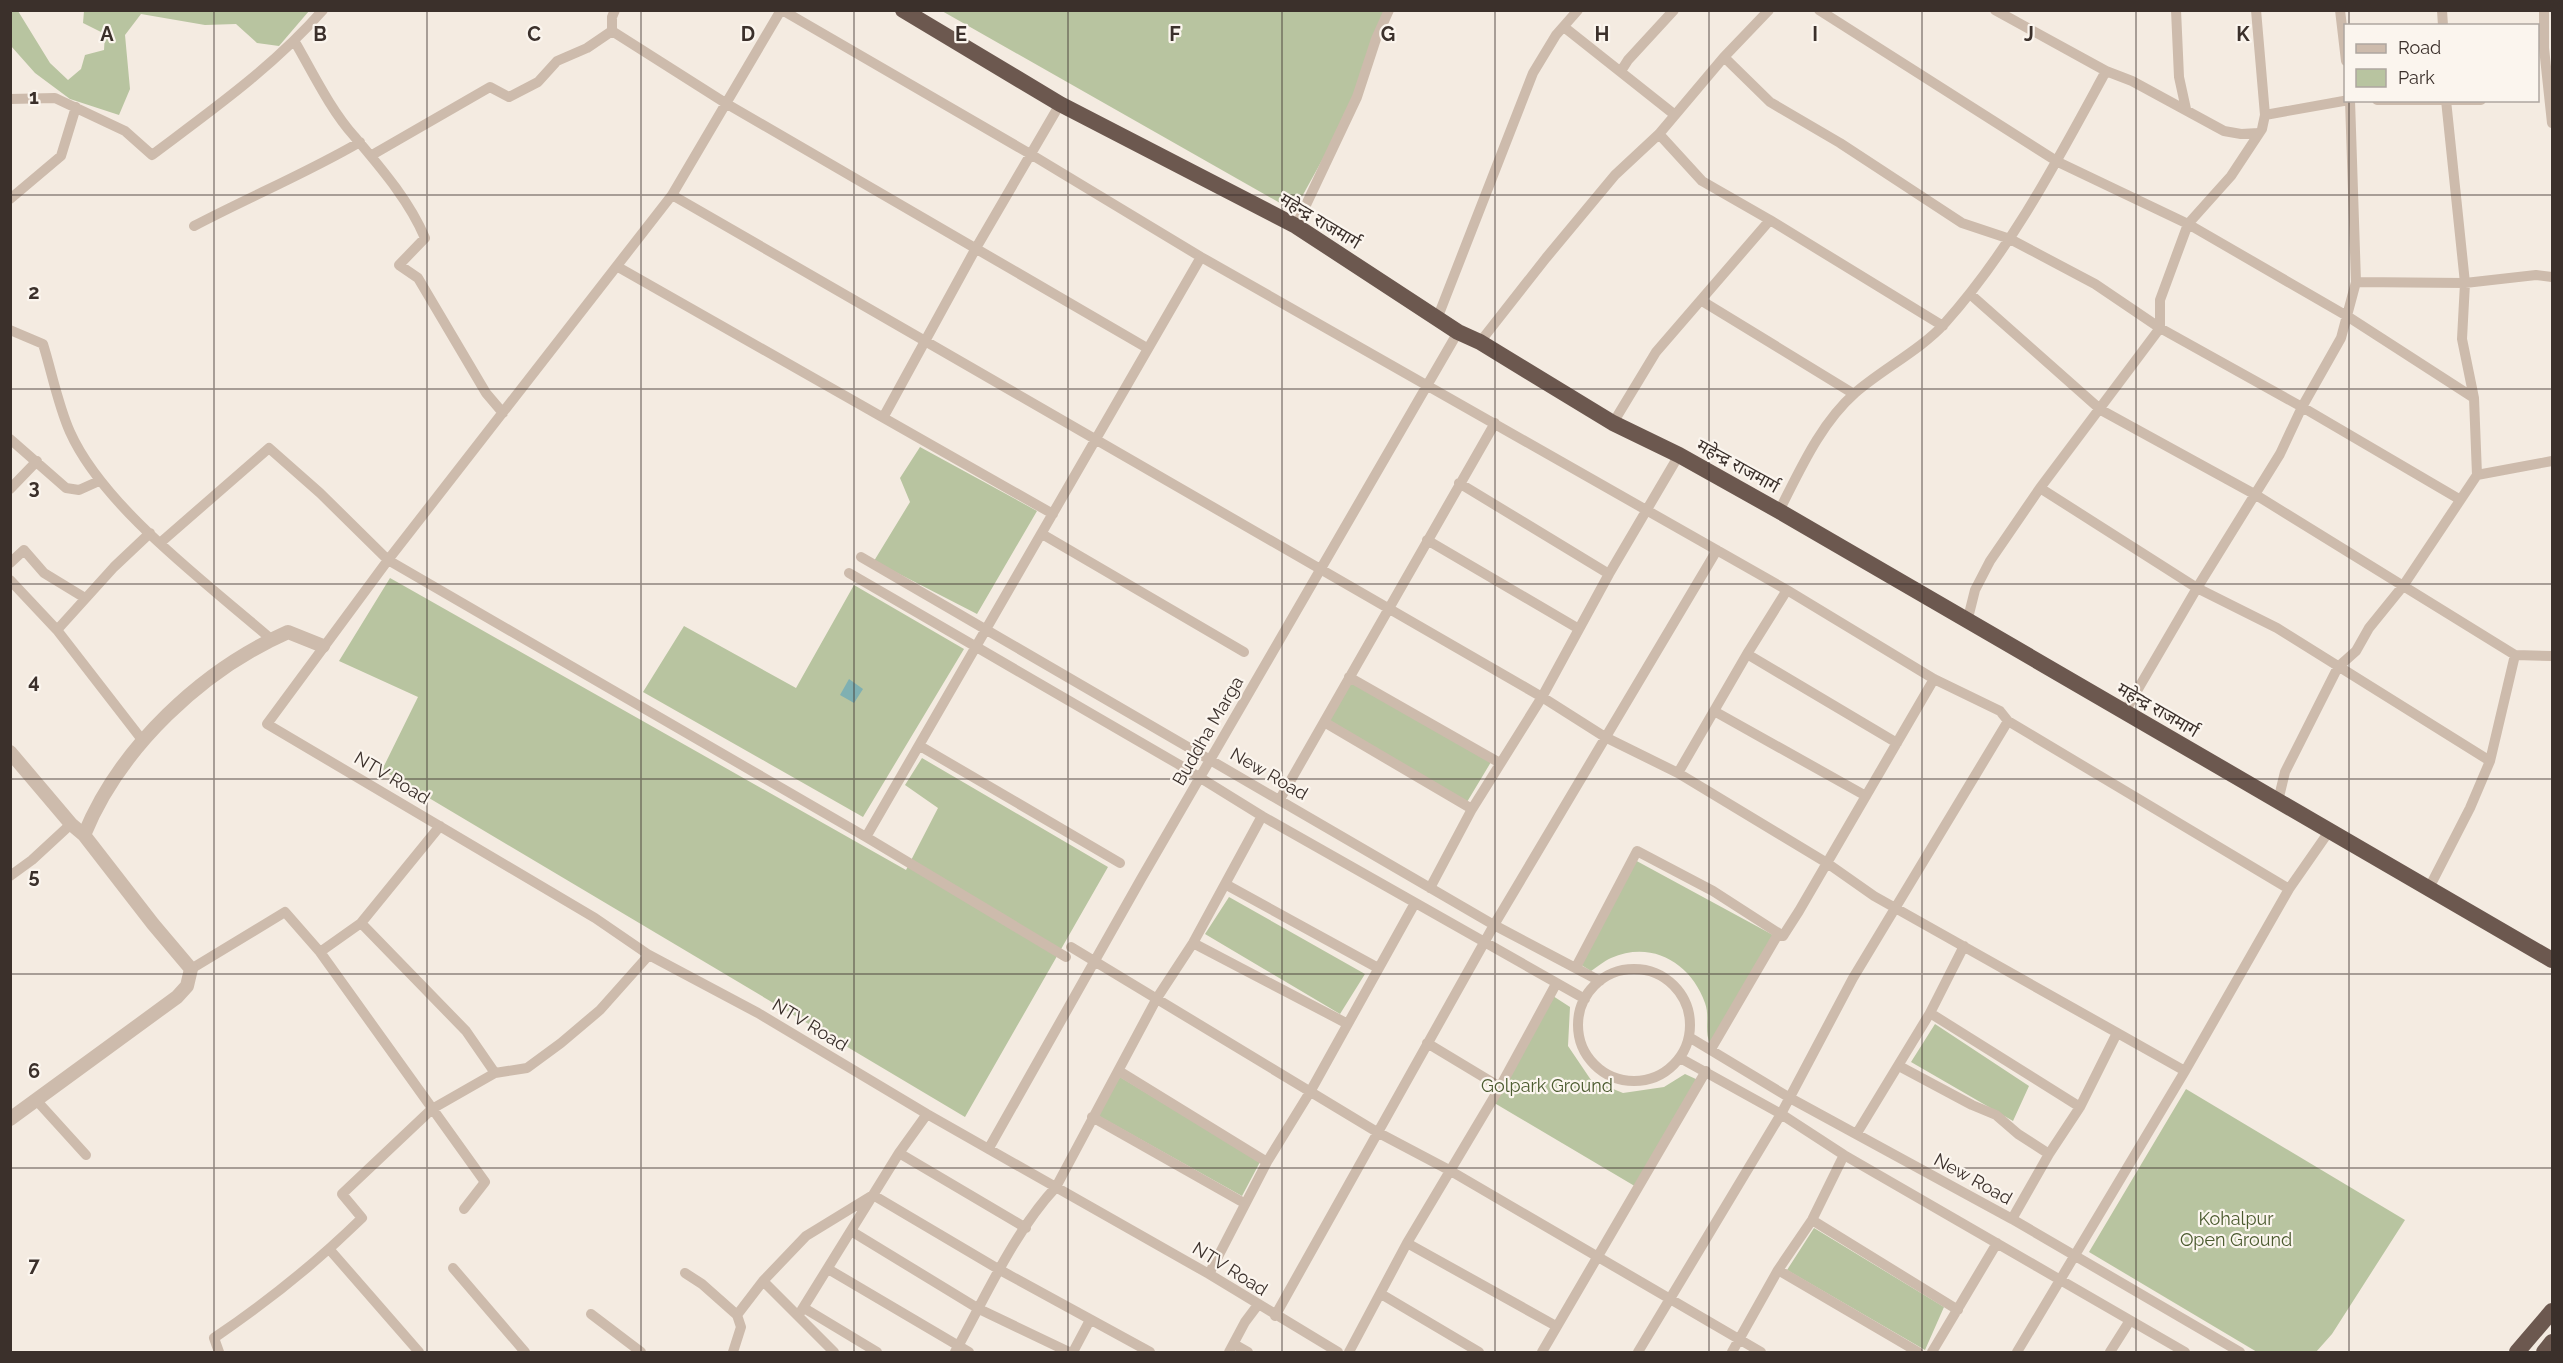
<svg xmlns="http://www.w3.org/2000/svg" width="2563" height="1363" font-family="Raleway,'Noto Sans Devanagari',sans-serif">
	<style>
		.green { fill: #b8c4a0 }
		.water { fill: #7fb0b2 }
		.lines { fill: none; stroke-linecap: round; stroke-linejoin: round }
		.minor { stroke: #cdbbac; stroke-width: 10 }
		.tertiary { stroke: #cdbbac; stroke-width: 14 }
		.trunk { stroke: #6c584f; stroke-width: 16 }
		.grid { fill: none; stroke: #3b302b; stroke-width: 1.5; stroke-opacity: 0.55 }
		.labels { text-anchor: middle; stroke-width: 4.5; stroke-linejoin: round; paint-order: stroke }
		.street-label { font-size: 18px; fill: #3b302b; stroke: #fbf5ee }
		.park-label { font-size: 18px; fill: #4a5a2e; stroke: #fbf5ee }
		.grid-label { font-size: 20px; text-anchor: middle; font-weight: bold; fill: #3b302b; stroke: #fbf5ee; stroke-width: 4.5; stroke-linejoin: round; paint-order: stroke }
	</style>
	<rect width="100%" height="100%" fill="#f4ebe1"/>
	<path class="green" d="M10,11h8l32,52 18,17 13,-11 4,-14 19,-5 1,-16 -22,-11 1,-12h225l-30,35 -22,-3 -21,-19 -31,1 -64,-11 -16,21 5,54 -11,26 -49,-16 -35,-26 -24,-27z
		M942,11h447l-32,86 -63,114z
		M920,447l117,64 -60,103 -103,-53 36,-59 -10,-24z
		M390,578l516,292 32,-62 -33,-23 17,-27 186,109 -143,250 -583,-347 36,-73 -79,-36z
		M854,585l110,64 -101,168 -220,-125 41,-66 112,62z
		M1350,680l141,82 -24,40 -138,-82z
		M1633,859l140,76 -63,109c-6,-14 0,-28 -5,-41 -14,-40 -53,-63 -94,-45 -7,3 -14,9 -20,13l-13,-8z
		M1229,897l136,77 -25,40 -135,-80z
		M1553,996l17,11 -2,39 23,34 32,13 41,-6 21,-13 13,6 -60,108 -147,-87z
		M1935,1024l94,62 -16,35 -102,-59z
		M1120,1077l140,85 -18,34 -145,-81z
		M2186,1089l219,131 -73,114 -16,18h-59l-168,-100z
		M1814,1228l130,79 -19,43 -138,-80z"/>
	<path class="water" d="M849,679l14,10 -9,14 -14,-8z"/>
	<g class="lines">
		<path class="minor" d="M615,10l-3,7v14l115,73 420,244
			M781,10l-109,185 -284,365 -121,164 328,194 54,37 109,58 169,101 282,160 129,78
			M782,10l250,145 169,102 586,333 147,89 66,32 8,10 281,168
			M1819,10l239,152 130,62 159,92 127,82
			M1995,10l111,61 26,10 92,50 17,3 18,-1
			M2176,10l3,67 7,32
			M2256,10l9,105
			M2340,10l6,51
			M2442,10l1,16
			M2544,10v38l8,75
			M1564,27l111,88
			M295,42c18,31 35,67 59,94 26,31 55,64 71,102l-26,27 19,13 68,115 17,20
			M1724,57l46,45 70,41 122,80 48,16 85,45 65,44 142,79 157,92
			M1621,71l7,-11 46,-50
			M10,99l45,-1 70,33 27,24c60,-45 121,-88 171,-145
			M2377,100h104
			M2446,100l19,183 -3,56 12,59 3,77
			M1659,134l43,47 68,39 173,106
			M372,155l118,-68 19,10 29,-15 19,-21 30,-13 25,-17
			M672,195l870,502 63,40 73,36 149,90 47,33 311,175
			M10,199l51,-43 15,-49
			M194,226c55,-29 113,-53 166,-84
			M1296,226l61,-129 19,-58 13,-29
			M618,267l435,247
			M2356,282l109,1 71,-8 16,2
			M1970,294l131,116 155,85 259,160 37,1
			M1702,301l152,93
			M1437,319l96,-246 23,-38 22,-25
			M10,330l33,14c9,29 15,61 27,88 34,76 138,152 201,207
			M1480,342l66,-84 69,-83 44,-41 65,-77 45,-47
			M884,416l92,-168 84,-144
			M1613,423l43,-71 114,-132
			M10,439l56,49 13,2 20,-9
			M1459,483l150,91
			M2040,488l157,100 80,40 213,133
			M10,489l27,-28
			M1779,511c21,-41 41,-87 76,-118 26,-23 67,-44 90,-70 67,-75 113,-164 161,-252
			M1042,534l202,118
			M1427,540l152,89
			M160,543l109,-95 51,45 68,67 478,277 200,120
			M861,557l633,368 106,56
			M10,563l14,-13 20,23 41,25
			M849,573l329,191 84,52 323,183
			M10,580l47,50
			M1967,622l8,-32 15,-29 50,-73 120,-160v-28l28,-76 43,-48 31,-47 3,-14 84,-15
			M1747,654l150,89
			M1349,677l151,86
			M1714,711l152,85
			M2124,713l73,-125 83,-134 22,-47 39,-69 15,-56 -6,-182
			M1324,722l148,87
			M143,741l-86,-111 57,-63 36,-34
			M920,746l200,117
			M1678,773l69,-119 40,-64
			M1280,799l215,-376
			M2278,801l7,-29 53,-105 18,-16 13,-23 34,-42 74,-111 75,-14
			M866,837l335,-580
			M10,876l22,-16 39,-36
			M1225,884l153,84
			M1430,888l42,-79 70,-112 67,-123 70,-119
			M2429,888l41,-80 20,-47 25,-106
			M361,923l105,108 29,42
			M1193,943l153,80
			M1071,947l306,185 72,38 312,182
			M320,952l41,-29 79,-97
			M1576,967l61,-116 76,40 70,45
			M191,969l94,-57 35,40 165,230 -21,27
			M1578 1025a56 56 0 1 1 112 0a56 56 0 1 1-112 0Z
			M1930,1013l150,94
			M1689,1037l101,61 222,121 228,133
			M1427,1043l73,44
			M1711,1049l66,-113h6l16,-25 135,-232
			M1680,1058l101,56 63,41 341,197
			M1899,1066l73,39 24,10 22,19 31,20
			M1119,1071l148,91
			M37,1101l49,54
			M1092,1117l152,86
			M1857,1133l73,-120 34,-67
			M989,1148l152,-269 317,-547
			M899,1153l127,75
			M2012,1219l37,-65 31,-47 37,-74
			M1812,1220l146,90
			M851,1231l128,78 90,43
			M1407,1243l149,83
			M330,1250l89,102
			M453,1268l72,84
			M828,1269l141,83
			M1778,1270l140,82
			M685,1273l17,11 35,31
			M1209,1274l58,-112 43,-70 105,-189
			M763,1281l71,71
			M1381,1294l98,58
			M804,1308l73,44
			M591,1314l50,38
			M798,1316l101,-163 28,-39
			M1275,1316l219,-391 223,-375
			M1234,1344l14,8
			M219,1352l-5,-14c53,-36 102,-75 148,-120l-20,-24 90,-85 63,-36 32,-5 34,-25 39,-33 49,-55
			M733,1352l8,-25 -4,-12 26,-34 43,-45 67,-41 127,75 150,82
			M955,1352c30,-54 59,-120 101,-165l101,-189 36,-55 69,-127
			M1073,1352l17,-32
			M1229,1352l16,-30 12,-16
			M1349,1352l58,-109 93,-156 56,-103
			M1542,1352l164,-281
			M1638,1352l143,-238 72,-136 155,-257
			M1732,1352l46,-82 34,-50 32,-65
			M1932,1352l65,-109
			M2017,1352l168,-281 104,-182 41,-59
			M2110,1352l19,-30"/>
		<path class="tertiary" d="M10,752l61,72 13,11 69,89 38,45 -4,17 -10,11 -167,122
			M84,835c36,-88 118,-165 204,-203l35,14"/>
		<path class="trunk" d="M903,10l157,94 236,122 162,106 22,10 133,81 66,32 100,56 773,449
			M2517,1352l35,-41
			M2544,1352l8,-10"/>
	</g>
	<path class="grid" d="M214,10v1342M427,10v1342M641,10v1342M854,10v1342M1068,10v1342M1282,10v1342M1495,10v1342M1709,10v1342M1922,10v1342M2136,10v1342M2349,10v16M2349,100v1252M10,195h2542M10,389h2542M10,584h2542M10,779h2542M10,974h2542M10,1168h2542"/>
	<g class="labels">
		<g class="street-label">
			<text transform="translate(1320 221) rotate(31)" y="6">महेन्द्र राजमार्ग</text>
			<text transform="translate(1738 466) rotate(29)" y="6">महेन्द्र राजमार्ग</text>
			<text transform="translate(2158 710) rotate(30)" y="6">महेन्द्र राजमार्ग</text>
			<text transform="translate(1208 731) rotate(-60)" y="6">Buddha Marga</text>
			<text transform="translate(1269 774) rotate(30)" y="6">New Road</text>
			<text transform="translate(392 778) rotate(31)" y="6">NTV Road</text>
			<text transform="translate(810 1025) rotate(31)" y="6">NTV Road</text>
			<text transform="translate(1973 1179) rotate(29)" y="6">New Road</text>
			<text transform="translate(1230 1269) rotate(32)" y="6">NTV Road</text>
		</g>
		<g class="park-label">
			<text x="1547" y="1092">Golpark Ground</text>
			<text x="2236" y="1225">Kohalpur<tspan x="2236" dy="21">Open Ground</tspan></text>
		</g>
	</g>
	<g class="grid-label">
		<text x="107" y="41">A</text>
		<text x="320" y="41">B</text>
		<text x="534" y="41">C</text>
		<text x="748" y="41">D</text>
		<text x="961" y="41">E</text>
		<text x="1175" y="41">F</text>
		<text x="1388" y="41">G</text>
		<text x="1602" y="41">H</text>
		<text x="1815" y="41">I</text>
		<text x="2029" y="41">J</text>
		<text x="2243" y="41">K</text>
		<text x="34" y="104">1</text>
		<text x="34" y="299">2</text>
		<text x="34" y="494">3</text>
		<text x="34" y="688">4</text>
		<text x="34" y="883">5</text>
		<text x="34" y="1078">6</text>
		<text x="34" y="1272">7</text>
	</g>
	<rect width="2563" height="1363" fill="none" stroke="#3b302b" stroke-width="24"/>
	<rect x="2344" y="24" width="195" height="78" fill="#fbf5ee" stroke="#aea6a0" stroke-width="1.5"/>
	<rect x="2356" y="44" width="30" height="9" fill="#cdbbac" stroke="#aea6a0" stroke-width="1.5"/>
	<text x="2398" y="54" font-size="18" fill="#3b302b">Road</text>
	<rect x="2356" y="69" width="30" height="18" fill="#b8c4a0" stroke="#aea6a0" stroke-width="1.5"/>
	<text x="2398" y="84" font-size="18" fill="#3b302b">Park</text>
</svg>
